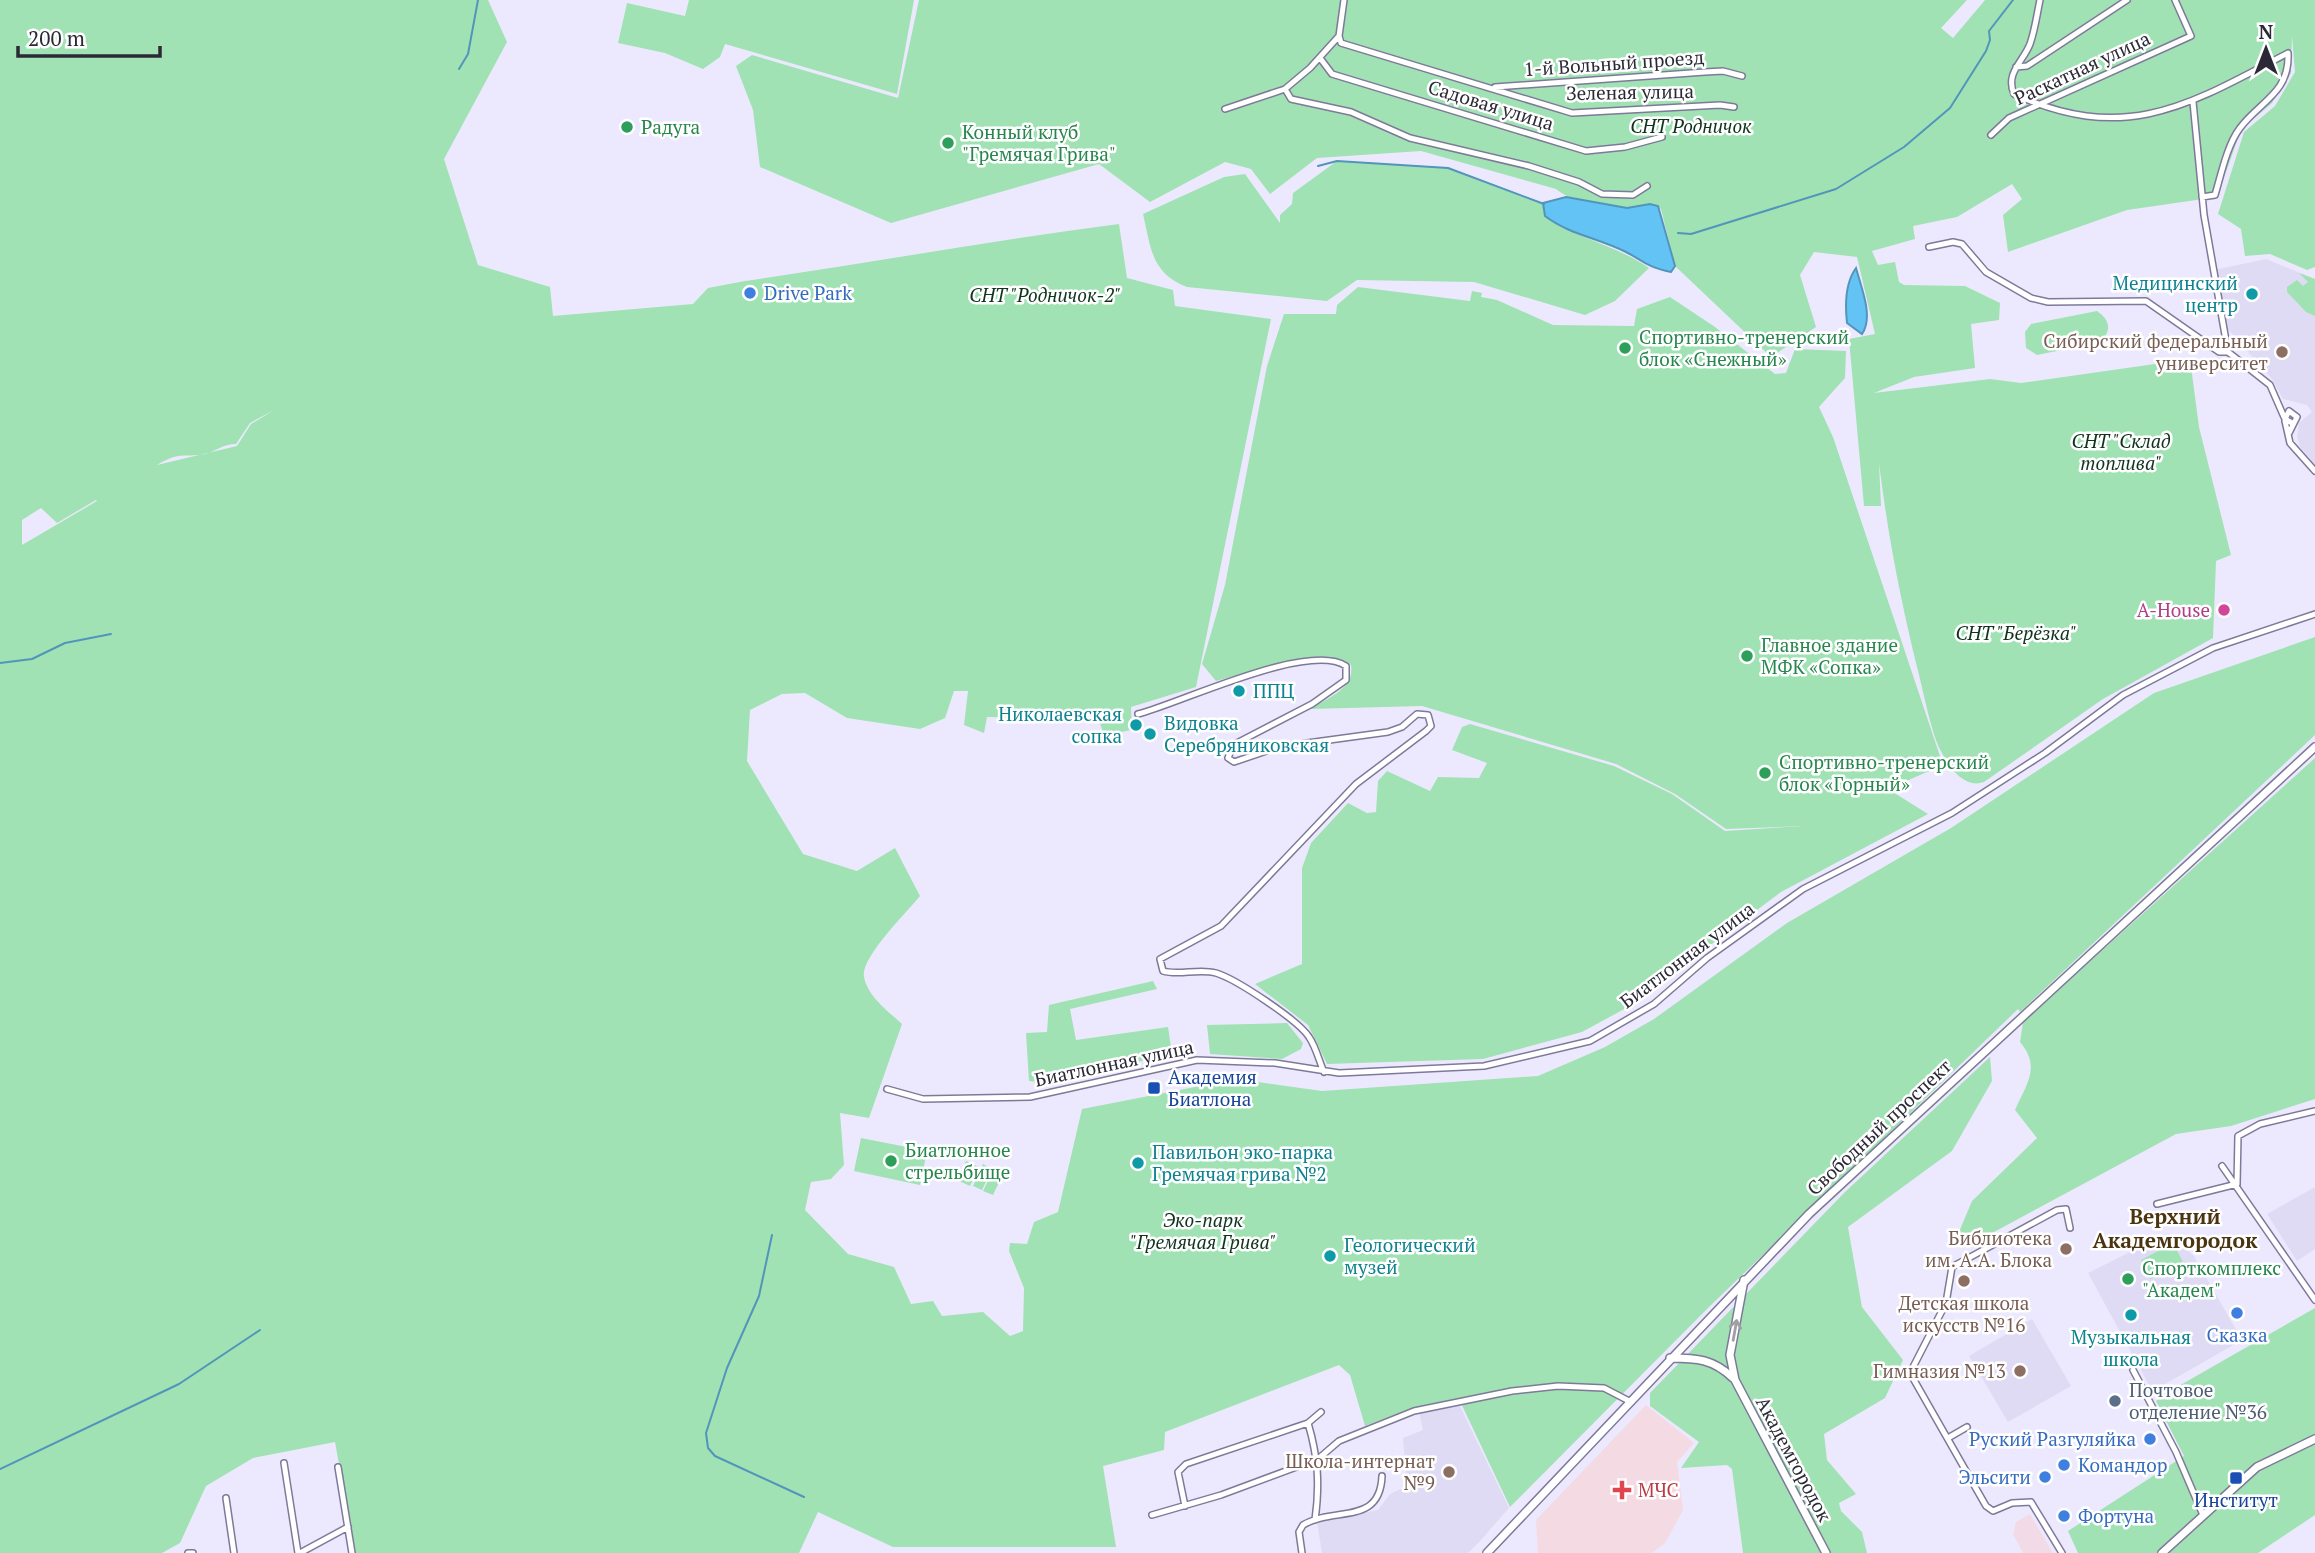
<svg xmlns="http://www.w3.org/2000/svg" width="2315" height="1553" font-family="'PT Serif',serif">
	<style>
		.commercial { fill: #f2dae6 }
		.built { fill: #dfdbf5 }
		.medical { fill: #f4dae2 }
		.green { fill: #a0e2b4; fill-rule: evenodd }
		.water { fill: #63c3f4; stroke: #5295bb; stroke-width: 2 }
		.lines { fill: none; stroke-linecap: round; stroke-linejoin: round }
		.stream { stroke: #5295bb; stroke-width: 2 }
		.street-casing { stroke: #7f7999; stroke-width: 8 }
		.secondary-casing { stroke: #7f7999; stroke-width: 10 }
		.street { stroke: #fff; stroke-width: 5 }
		.secondary { stroke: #fff; stroke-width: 7 }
		.oneway { stroke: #a09fa5 }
		.leisure-dot { fill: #2e9e5b; stroke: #fff; stroke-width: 2.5 }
		.shop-dot { fill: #3f7fe0; stroke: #fff; stroke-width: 2.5 }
		.culture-dot { fill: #0f9aa8; stroke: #fff; stroke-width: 2.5 }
		.education-dot { fill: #8d6e63; stroke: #fff; stroke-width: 2.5 }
		.hotel-dot { fill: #d1479c; stroke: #fff; stroke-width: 2.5 }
		.transit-dot { fill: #1a4fb4; stroke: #fff; stroke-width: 2.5 }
		.service-dot { fill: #5c6f8a; stroke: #fff; stroke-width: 2.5 }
		.health-dot { fill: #e0444e; stroke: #fff; stroke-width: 2.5 }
		.labels { text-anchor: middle; stroke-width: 5; stroke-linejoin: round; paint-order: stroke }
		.street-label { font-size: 19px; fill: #2b2936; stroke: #fff }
		.park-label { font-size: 19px; font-style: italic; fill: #0f331c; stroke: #fff }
		.leisure-label { font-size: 19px; fill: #27864d; stroke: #fff; text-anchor: start }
		.culture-label { font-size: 19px; fill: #0d838f; stroke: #fff; text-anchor: start }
		.shop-label { font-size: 19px; fill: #366cbe; stroke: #fff; text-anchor: start }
		.education-label { font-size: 19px; fill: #785e54; stroke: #fff; text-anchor: end }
		.hotel-label { font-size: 19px; fill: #b23c85; stroke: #fff; text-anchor: end }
		.transit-label { font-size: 19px; fill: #164399; stroke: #fff; text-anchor: start }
		.service-label { font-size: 19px; fill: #4e5e75; stroke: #fff; text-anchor: start }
		.health-label { font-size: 19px; fill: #be3a42; stroke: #fff; text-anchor: start }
		.neighbourhood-label { font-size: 21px; font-weight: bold; fill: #4a3510; stroke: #fff }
	</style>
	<rect width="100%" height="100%" fill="#ece9fe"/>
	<path class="commercial" d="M2030,1514l23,39h-30l-10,-19 3,-12z"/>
	<path class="built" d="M2266,259l49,20v186l-15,-18 -3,-11 2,-13 13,-11 -5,-7 -24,-6 -11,-20 -47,-53 -11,-56z
		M2315,1187v62l-18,12 -30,-47z
		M2168,1233l26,23 48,84 -82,47 -11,-2 -61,-112z
		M2032,1319l39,67 -63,36 -39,-66z
		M1459,1404l50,104 -28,32 -13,13h-146l-5,-31 61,-12 12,-16 17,-8 -4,-48 20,-8 -4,-18z"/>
	<path class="medical" d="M1646,1405l48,38 -17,19 6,48 -18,33 -13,10h-114l-2,-33z"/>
	<path class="green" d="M0,0h488l19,42 -63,117 34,106 72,22 3,29 140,-12 15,-16 37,-7c125,-18 249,-41 374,-57l8,54 46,12 2,16 96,13 -75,368 -65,20 1,23 -28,5 -8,-23 -48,6 -61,-1 -3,16 -20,-8 4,-34h-14l-9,27 -25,11 -73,-11 -42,-25 -23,1 -32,16 -3,51 56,93 54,17 38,-23 25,48c-13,16 -60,62 -56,81 4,20 24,34 38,47l-33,94 -29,-5 4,52 -13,14 -20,3 -6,28 43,44 46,13 17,37 22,-3 9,15 41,-4 27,24 13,-5 1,-43 -15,-37 1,-8 17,1 7,-22 24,-10 24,-103 154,-30 86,12 216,-15 67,-29 49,-28 133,-96 164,-95 203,-135 161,-56v98l-295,277 -2,-3 -29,28 -279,269 -200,201 -51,-108 -50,10 -44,17 -15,-51 -11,-10 -174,67 -1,18 -61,16 13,81h-223l-75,-35 -19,41h-444l-20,-111 -82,16 -47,28 -26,57 -18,10h-162zM274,410l-23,14 -14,22 -80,19c23,-14 25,-7 48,-11 11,-3 18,-10 31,-10l14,-21zM96,500l1,1 -75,44v-25l19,-12 16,15z
		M689,0h225l-17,94 -172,-50 -5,13 -17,12 -38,-16 -47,-10 9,-40 58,13z
		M919,0h1048l-26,28 12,10 32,-38h330v267l-8,3 -37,-16 -25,2 -4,-27 -23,-15 26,-82 31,-26 20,-34 -3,-36 -1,37 -19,30 -31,27 -24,67 -90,13 -119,42 -5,-37 19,-16 -10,-15 -55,33 -44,9 2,13 -43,12 6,14 17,-3 4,20 5,3 61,1 35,17 -1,17 -28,4 4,44 -61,9 -40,16 116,-14 31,4 169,-24 9,68 32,128 -15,6 -3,77 -110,61 -119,83c-19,7 -35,-14 -43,-31 -8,-13 -17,-55 -21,-72 -18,-71 -32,-142 -41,-216l2,43h-17l-15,-167 26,-5 -18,-77 -43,-5 -14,23 16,52 -45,30 -96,-91 -14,-57c-12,-6 -18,-2 -31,-1 -21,0 -58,-5 -74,-19l-135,-38 -104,7 -47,36 -19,-25 -26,-7 -75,40 -51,-38 -208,59 -131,-56 -7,-57 -17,-44 16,-11 146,43z
		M1337,161l111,7 95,35 2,13c32,23 71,29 104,52l-34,33 -30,14 -111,-33 -117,-2 -30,21 -140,-14c-36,-14 -36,-39 -44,-73l81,-37 21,-3 35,49v-8l12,-11 1,-11z
		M2299,273l16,6v37l-9,-4 -19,-20v-5l10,-7 6,6 5,-4z
		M1358,287l112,14 2,-10 10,2 -1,4 16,3 56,25 81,1 3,-17 33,-12 45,30 60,47 11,-1 9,-24 51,2 -1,27 -26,29 14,30 110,328 -55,24 40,25 -147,78 -153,115 -46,25 -99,27 -156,5 -19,-39 -53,-41 47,-20v-96l9,-25 37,-40 19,10 9,-1 2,-31 9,-10 43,20 8,-14 41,1 8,-15 -35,-13 10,-23 8,-3 144,42 58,28 53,37 78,-5 -77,3 -51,-35 -59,-30 -194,-58 -112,3c17,-11 45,-20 41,-44l-8,-5 -75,7 -52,14 -14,-17 23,-79 42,-219 17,-52h52l1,-9z
		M2097,311c13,9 15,19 4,31l-64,13 -11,-7 -1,-16 6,-8z
		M2315,758v341l-84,27 -55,8 -210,113 -7,-15 13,-31 65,-63 -22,-28c12,-27 26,-43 5,-68l3,-20z
		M1153,981l4,8 -87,20 6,31 92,-13 4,27 -125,29 -18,-2 -3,-48 21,-1 2,-27z
		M1287,1023l16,20 -2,6 -19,10 -72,-5 -3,-29z
		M1990,1057l2,24 -40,70 -104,76 14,80 41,53 -18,38 -61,36 3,26 29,34 -17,9 2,8 21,21 5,21h-124l-11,-84 -5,-4 -46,3 18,-26 -49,-36v-13l195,-201z
		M861,1138l66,13 -7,34 -66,-14z
		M966,1161l13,6 -9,19 -13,-6z
		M983,1164l9,5 -10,21 -9,-4z
		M994,1169l9,5 -10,21 -10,-4z
		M2173,1243l10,19 -33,17 -9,-19z
		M2315,1308v207l-57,38h-180l-10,-22 116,-75 -28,-55 7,-6z"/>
	<path class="water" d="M1566,197l61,11 23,-4 8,2 17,60 -4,6c-24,-5 -26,-10 -45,-20 -27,-14 -56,-17 -81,-36l-2,-13z
		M1856,268c5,19 18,49 6,66l-15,-11c-2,-18 -2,-40 9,-55z"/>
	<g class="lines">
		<path class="stream" d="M459,69l9,-15 10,-54
			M1318,166l19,-5 111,7 96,36
			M1678,233l13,1 145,-45 68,-42 46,-39 36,-57 4,-11 -1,-9 24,-31
			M0,663l32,-4 33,-16 46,-9
			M772,1235l-13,61 -32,72 -21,65 2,15 7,8 89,41
			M0,1469l179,-85 81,-54"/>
		<g class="street-casing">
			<path id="street" d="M2040,0c-3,14 -5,30 -10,44 -7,18 -25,29 -16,50 112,51 175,11 274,-41 2,40 -28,48 -48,75 -13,17 -19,47 -25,67l-13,2
				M1339,36l2,7 231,70 148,-8 14,2
				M1320,58l12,16 254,77 39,-4 37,-10
				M2016,67l11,-1 100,-66
				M1495,87l210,-15 18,-1 19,5
				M1285,89l6,10 60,13 59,26 119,28 50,16 23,12 31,1 14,-9
				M2193,102l11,113 24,137 42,33 14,32
				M1225,109l60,-20 25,-21 29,-32 5,-36
				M1991,135l18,-17 182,-82 -16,-36
				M1929,247l24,-5 9,2 24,28 45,26 17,4 98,-1 73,51h9
				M2285,421l5,22 25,28
				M2289,433l8,-16 -8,-6 -4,8 7,4
				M1138,714c43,-11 170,-73 208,-48v14l-34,24 -79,41 -5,13 6,4 44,-15 110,-15 14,-5 15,-13 11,1 3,11 -5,5 -70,53 -135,142 -61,33 3,12c16,5 35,-3 53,2 20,6 82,47 93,64 7,10 10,24 15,35
				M887,1089l36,10 107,-2 167,-37 78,3 64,10 145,-7 106,-25 64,-37 53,-46 96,-69 149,-76 93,-60 78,-58 90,-47 102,-34
				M2222,1166l93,134
				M2237,1184l1,-48 22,-12 55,-13
				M2157,1204l80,-20
				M2133,1370l43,82 27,63
				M1308,1423c10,34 12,61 7,97
				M1948,1438l19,-11
				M284,1463l14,90
				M338,1467l14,86
				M226,1498l8,55
				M1185,1506l-7,-34 8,-8 122,-41 13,-11
				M1152,1515l69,-20 97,-36 21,-18 75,-30 98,-20 46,-5 46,2 25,13
				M188,1553h5
				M300,1553l48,-26
				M1302,1553l-3,-21 4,-7c32,-19 77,1 79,-49
				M2062,1553l-31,-51 -19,1 -19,8 -7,-5 -76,-133 36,-70 6,-36 105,-57 9,-1 4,19"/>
		</g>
		<g class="secondary-casing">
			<path id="secondary" d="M1744,1280l-14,75 5,25 91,173
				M1670,1358c27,0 43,1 63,20
				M1487,1553l322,-339 506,-467
				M2162,1553l95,-86 58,-28"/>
		</g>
		<use href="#street" class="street"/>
		<use href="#secondary" class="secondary"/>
	</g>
	<defs><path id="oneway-shaft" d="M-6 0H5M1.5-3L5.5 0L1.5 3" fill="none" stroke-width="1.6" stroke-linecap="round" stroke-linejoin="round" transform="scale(1.75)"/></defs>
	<use class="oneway" href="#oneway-shaft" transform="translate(1735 1330) rotate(-80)"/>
	<g class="leisure-dot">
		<circle cx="627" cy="127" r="7"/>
		<circle cx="948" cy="143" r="7"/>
		<circle cx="1625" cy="348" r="7"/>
		<circle cx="1747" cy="656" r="7"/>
		<circle cx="1765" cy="773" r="7"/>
		<circle cx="891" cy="1161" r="7"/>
		<circle cx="2128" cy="1279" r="7"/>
	</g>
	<g class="shop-dot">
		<circle cx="750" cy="293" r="7"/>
		<circle cx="2237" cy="1313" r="7"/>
		<circle cx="2150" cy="1439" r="7"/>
		<circle cx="2064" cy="1465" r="7"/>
		<circle cx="2045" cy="1477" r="7"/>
		<circle cx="2064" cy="1516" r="7"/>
	</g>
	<g class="culture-dot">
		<circle cx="2252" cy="294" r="7"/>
		<circle cx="1239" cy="691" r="7"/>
		<circle cx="1136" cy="725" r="7"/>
		<circle cx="1150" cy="734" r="7"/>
		<circle cx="1138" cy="1163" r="7"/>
		<circle cx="1330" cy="1256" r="7"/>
		<circle cx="2131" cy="1315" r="7"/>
	</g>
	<g class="education-dot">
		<circle cx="2282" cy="352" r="7"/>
		<circle cx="2066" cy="1249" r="7"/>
		<circle cx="1964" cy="1281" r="7"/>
		<circle cx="2020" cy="1371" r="7"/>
		<circle cx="1449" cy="1472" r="7"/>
	</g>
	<circle class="hotel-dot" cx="2224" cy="610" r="7"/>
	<g class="transit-dot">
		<rect x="1147" y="1081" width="14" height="14" rx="3.5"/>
		<rect x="2229" y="1471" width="14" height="14" rx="3.5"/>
	</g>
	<circle class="service-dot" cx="2115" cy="1401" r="7"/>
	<path class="health-dot" d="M1618.5 1479.5h7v7h7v7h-7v7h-7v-7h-7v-7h7z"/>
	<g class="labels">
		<g class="street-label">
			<text transform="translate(1614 63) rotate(-4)" y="7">1-й Вольный проезд</text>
			<text transform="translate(2082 68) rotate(-25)" y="7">Раскатная улица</text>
			<text transform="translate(1630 92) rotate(-1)" y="7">Зеленая улица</text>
			<text transform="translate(1491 105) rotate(17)" y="7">Садовая улица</text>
			<text transform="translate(1687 955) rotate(-37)" y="7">Биатлонная улица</text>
			<text transform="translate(1114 1063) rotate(-12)" y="7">Биатлонная улица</text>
			<text transform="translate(1879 1127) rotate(-43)" y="7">Свободный проспект</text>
			<text transform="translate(1794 1459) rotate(62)" y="7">Академгородок</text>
		</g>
		<g class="park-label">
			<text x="1691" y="133">СНТ Родничок</text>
			<text x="1045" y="302">СНТ "Родничок-2"</text>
			<text x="2121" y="448">СНТ "Склад<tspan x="2121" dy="22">топлива"</tspan></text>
			<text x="2016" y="640">СНТ "Берёзка"</text>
			<text x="1203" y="1227">Эко-парк<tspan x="1203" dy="22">"Гремячая Грива"</tspan></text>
		</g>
		<g class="leisure-label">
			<text x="641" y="134">Радуга</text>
			<text x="962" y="139">Конный клуб<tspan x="962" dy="22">"Гремячая Грива"</tspan></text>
			<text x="1639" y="344">Спортивно-тренерский<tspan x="1639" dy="22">блок «Снежный»</tspan></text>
			<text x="1761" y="652">Главное здание<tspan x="1761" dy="22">МФК «Сопка»</tspan></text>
			<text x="1779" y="769">Спортивно-тренерский<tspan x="1779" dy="22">блок «Горный»</tspan></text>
			<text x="905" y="1157">Биатлонное<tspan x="905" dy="22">стрельбище</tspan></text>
			<text x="2142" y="1275">Спорткомплекс<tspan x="2142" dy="22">"Академ"</tspan></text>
		</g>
		<g class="culture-label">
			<text x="2238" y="290" text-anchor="end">Медицинский<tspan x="2238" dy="22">центр</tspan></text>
			<text x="1253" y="698">ППЦ</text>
			<text x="1122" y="721" text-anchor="end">Николаевская<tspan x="1122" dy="22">сопка</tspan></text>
			<text x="1164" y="730">Видовка<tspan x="1164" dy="22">Серебряниковская</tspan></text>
			<text x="1152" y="1159">Павильон эко-парка<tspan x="1152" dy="22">Гремячая грива №2</tspan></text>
			<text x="1344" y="1252">Геологический<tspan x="1344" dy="22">музей</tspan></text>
			<text x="2131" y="1344" text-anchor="middle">Музыкальная<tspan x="2131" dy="22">школа</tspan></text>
		</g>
		<g class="shop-label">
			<text x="764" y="300">Drive Park</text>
			<text x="2237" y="1342" text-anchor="middle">Сказка</text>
			<text x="2136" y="1446" text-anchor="end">Руский Разгуляйка</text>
			<text x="2078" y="1472">Командор</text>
			<text x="2031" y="1484" text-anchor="end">Эльсити</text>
			<text x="2078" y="1523">Фортуна</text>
		</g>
		<g class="education-label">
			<text x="2268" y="348">Сибирский федеральный<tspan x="2268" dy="22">университет</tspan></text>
			<text x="2052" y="1245">Библиотека<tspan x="2052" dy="22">им. А.А. Блока</tspan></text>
			<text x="1964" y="1310" text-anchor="middle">Детская школа<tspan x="1964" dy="22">искусств №16</tspan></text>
			<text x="2006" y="1378">Гимназия №13</text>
			<text x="1435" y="1468">Школа-интернат<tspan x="1435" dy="22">№9</tspan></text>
		</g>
		<g class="hotel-label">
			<text x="2210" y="617">A-House</text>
		</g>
		<g class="transit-label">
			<text x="1168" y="1084">Академия<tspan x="1168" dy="22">Биатлона</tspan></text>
			<text x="2236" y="1507" text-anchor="middle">Институт</text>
		</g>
		<g class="service-label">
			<text x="2129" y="1397">Почтовое<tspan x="2129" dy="22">отделение №36</tspan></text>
		</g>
		<g class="health-label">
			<text x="1638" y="1497">МЧС</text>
		</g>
		<g class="neighbourhood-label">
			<text x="2175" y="1224">Верхний<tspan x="2175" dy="24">Академгородок</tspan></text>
		</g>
	</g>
	<g transform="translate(2266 49)" stroke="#ffffff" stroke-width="5" paint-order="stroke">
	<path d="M0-5L12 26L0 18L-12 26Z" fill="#2b2936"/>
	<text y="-10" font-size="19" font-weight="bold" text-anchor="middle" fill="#2b2936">N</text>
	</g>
	<path d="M18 46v10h142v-10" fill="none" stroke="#2b2936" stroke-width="3.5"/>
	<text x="28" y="46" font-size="21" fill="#2b2936" stroke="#ffffff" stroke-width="5" paint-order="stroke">200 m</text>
</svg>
